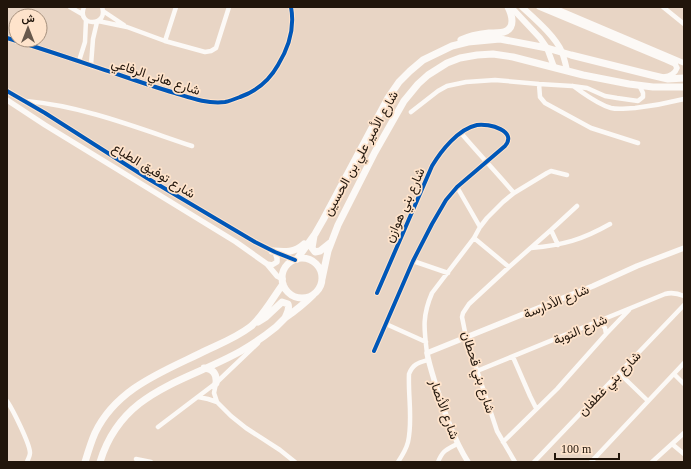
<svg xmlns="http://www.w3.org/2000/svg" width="691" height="469" font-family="'Times New Roman',Vazirmatn,serif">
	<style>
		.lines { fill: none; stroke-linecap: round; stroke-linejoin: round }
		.minor { stroke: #fcf9f6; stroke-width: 4.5 }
		.tertiary { stroke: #fcf9f6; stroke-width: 5.5 }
		.secondary { stroke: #fcf9f6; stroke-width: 6 }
		.primary { stroke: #fcf9f6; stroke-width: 7 }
		.cycleway-casing { stroke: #fee3cb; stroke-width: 6 }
		.cycleway { stroke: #0057b8; stroke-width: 4 }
		.labels { text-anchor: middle; stroke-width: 3.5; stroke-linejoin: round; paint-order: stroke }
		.street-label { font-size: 13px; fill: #21150b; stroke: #fee3cb }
	</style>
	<rect width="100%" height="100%" fill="#e8d5c5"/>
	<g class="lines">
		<path class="minor" d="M70,7l12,7
			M84,7c-8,20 25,20 18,0
			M663,7l21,17
			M103,11l21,14
			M98,21l29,6 38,14 40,11 6,-1 5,-3 13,-41
			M7,38c36,11 71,23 107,35 20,7 40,14 61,20 16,5 32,11 50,9 5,-1 10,-3 15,-5 17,-6 29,-16 38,-32 11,-18 17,-37 13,-58
			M165,41l11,-34
			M79,61l6,-19 1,-22
			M91,65l2,-26 4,-17
			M539,84l1,13 5,6 46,25 47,15
			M573,86c12,8 24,18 38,22 8,2 16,0 24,0 17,-2 33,-5 49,-9
			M26,101c57,5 112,27 166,45
			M411,112l27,-21 9,-5 19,-4 29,-2 44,4 33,2 15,2 18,8 12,2 21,3 5,-4v-4l-4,-8
			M461,133c17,20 36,40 53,60
			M457,187l23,40
			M551,230l7,15
			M474,238l35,29
			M531,248c32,-3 51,-8 79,-24
			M413,261l35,12
			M599,321l6,7 1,6
			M386,324l40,18
			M374,351l39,-90 19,-37 14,-24 11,-13 48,-41c13,-15 -16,-23 -28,-21 -19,4 -36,26 -45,41l-55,127
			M427,353c-3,-24 -5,-37 5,-60l42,-55 6,-11 7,-9 16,-16 11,-9 33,-20 4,-2 16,4
			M513,357l17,39 6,12
			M477,371l188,-77c7,-2 12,-1 19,2
			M619,373l29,28
			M674,374l10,10
			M216,383l-2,10 3,9
			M198,397l10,2 9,3 14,14 15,12 34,22 15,12
			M7,401c6,9 23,43 23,52 0,3 -2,6 -3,9
			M158,427l58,-44 42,-40
			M503,442l54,-53 49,-55 23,-24
			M672,444l12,10
			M136,459l15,3
			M398,462c4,-6 8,-12 10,-20 5,-22 0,-45 1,-68 4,-10 9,-11 19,-14
			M438,462c5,-12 8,-12 19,-18
			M515,462l-18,-31 -31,-94 -4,-20 1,-4 6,-9 40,-37 42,-37 26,-24
			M534,462l150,-157
			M591,462l93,-99
			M652,462l32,-29"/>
		<path class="tertiary" d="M539,7l127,53 9,4 2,4c-2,6 -7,8 -13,9
			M552,7l132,56
			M7,91l38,22 102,65 108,64 20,10 20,8
			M7,100l38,25 191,117 31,22 10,12 6,3
			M267,264l5,1 5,-3v-4l-2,-6
			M468,462c-15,-24 -23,-49 -32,-76 -3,-10 -7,-22 -9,-33l166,-67 44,-20 47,-18"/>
		<path class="secondary" d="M511,7l29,31 7,10 7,19
			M522,7c13,12 33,29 40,45 2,6 4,13 5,19"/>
		<path class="primary" d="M461,40c8,-4 19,-6 28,-7 5,0 10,0 15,-1 12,-4 8,-17 4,-25
			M314,236l-2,12 3,4 5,-1 10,-8
			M272,251c13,1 22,2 32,-7
			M282 278a20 20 0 1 1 40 0a20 20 0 1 1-40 0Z
			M297,259l18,-25 8,-14 65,-122 11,-16 11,-11 13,-11 29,-14 16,-4 32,-3 47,9 24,7 80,20 17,4 16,-1
			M322,279l6,-28 10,-26 37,-73 29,-51 14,-17 10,-9 19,-12 13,-5 17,-3 16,-1 20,3 70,18 46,9 24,3h31
			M258,322l8,-5 16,-15 6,2c2,5 -1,9 -3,14
			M204,368c9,1 13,6 12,15
			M85,462c3,-10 6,-20 10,-29 22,-46 70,-62 112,-83 15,-7 30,-13 43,-23 12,-9 24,-31 33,-43
			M100,462c22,-72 84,-79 141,-111 12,-7 24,-15 35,-24 3,-3 6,-6 9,-9 10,-7 19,-14 28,-23"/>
		<g class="cycleway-casing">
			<path id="cycleway" d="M7,38c36,11 71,23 107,35 20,7 40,14 61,20 16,5 32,11 50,9 5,-1 10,-3 15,-5 17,-6 29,-16 38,-32 11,-18 17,-37 13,-58
				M7,91l38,22 102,65 108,64 20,10 20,8
				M374,351l39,-90 19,-37 14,-24 11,-13 48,-41c13,-15 -16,-23 -28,-21 -19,4 -36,26 -45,41l-55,127"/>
		</g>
		<use href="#cycleway" class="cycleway"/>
	</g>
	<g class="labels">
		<g class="street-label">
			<text transform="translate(156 76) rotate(18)" y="5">شارع هاني الرفاعي</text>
			<text transform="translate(360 153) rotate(-61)" y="5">شارع الأمير علي بن الحسين</text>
			<text transform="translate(154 170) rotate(31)" y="5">شارع توفيق الطباع</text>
			<text transform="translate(404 205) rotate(-66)" y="5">شارع بني هوازن</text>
			<text transform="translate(556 301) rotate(-22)" y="5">شارع الأدارسة</text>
			<text transform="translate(580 329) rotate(-23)" y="5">شارع التوبة</text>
			<text transform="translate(479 372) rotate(73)" y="5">شارع بني قحطان</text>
			<text transform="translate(609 383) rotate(-46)" y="5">شارع بني غطفان</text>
			<text transform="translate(445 409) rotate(70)" y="5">شارع الأنصار</text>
		</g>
	</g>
	<rect width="691" height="469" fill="none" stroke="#21150b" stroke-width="16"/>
	<g transform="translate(28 28)"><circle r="19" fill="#fee3cb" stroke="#a6917e"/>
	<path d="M0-3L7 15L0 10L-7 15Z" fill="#67584c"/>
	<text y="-6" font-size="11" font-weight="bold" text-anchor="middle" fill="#21150b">ش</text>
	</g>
	<path d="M555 453v6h64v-6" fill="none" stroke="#21150b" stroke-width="2"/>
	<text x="561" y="453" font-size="12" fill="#21150b" stroke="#fee3cb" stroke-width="3" paint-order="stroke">100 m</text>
</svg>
